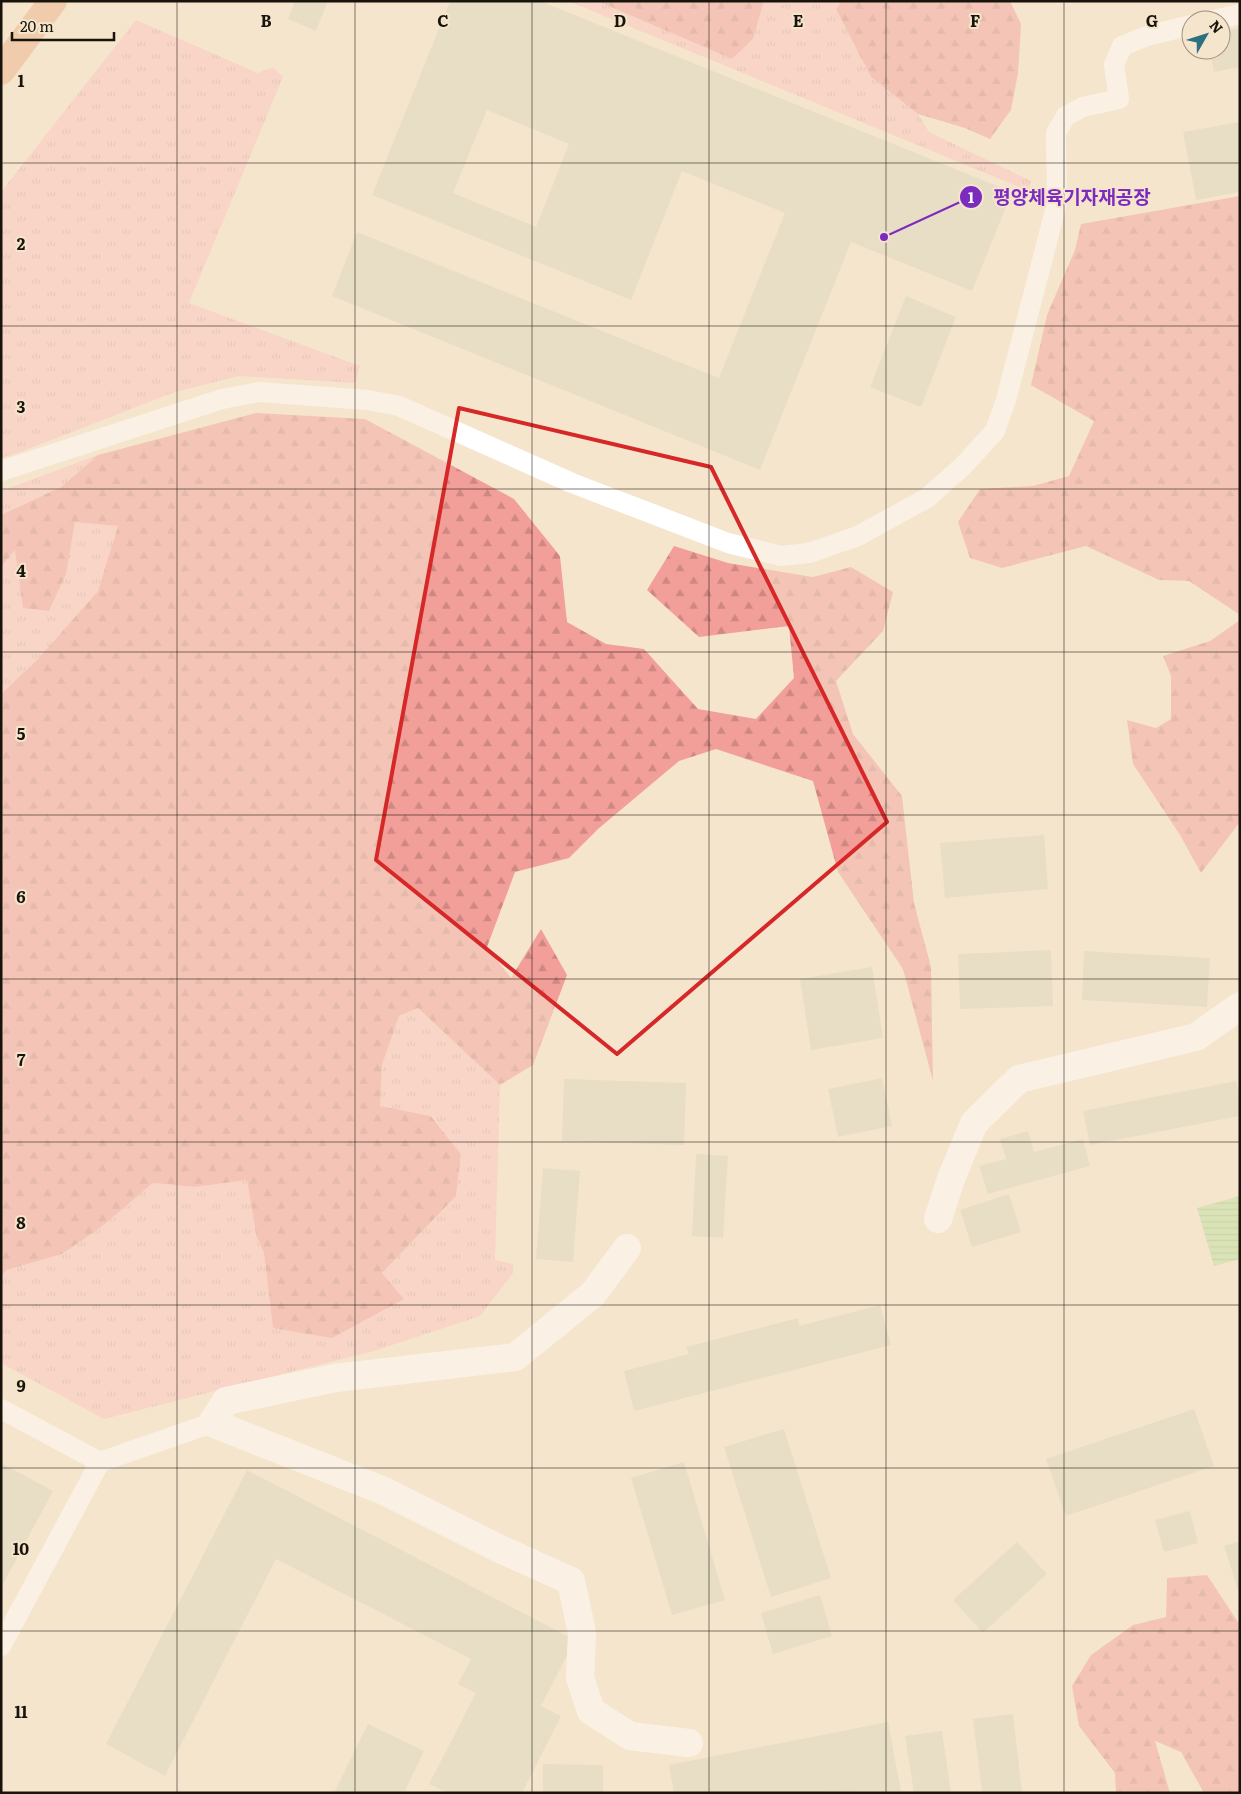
<svg xmlns="http://www.w3.org/2000/svg" width="1241" height="1794" font-family="Literata,'Noto Sans KR',serif">
	<style>
		.grass { fill: url(#grass-tufts) }
		.forest { fill: url(#forest-firs) }
		.water { fill: url(#water-rules) }
		.building { fill: #d7d5ba; fill-rule: evenodd }
		.lines { fill: none; stroke-linecap: round; stroke-linejoin: round }
		.lane { stroke: #fff; stroke-width: 20 }
		.street { stroke: #fff; stroke-width: 28 }
		.primary { stroke: #ecad83; stroke-width: 28 }
		.marked { fill: none; stroke: #d62828; stroke-width: 4; stroke-linejoin: round }
		.grid { fill: none; stroke: #19140b; stroke-width: 1; stroke-opacity: 0.55 }
		.grid-label { font-size: 16px; text-anchor: middle; font-weight: bold; fill: #19140b; stroke: #f6e5cd; stroke-width: 4; stroke-linejoin: round; paint-order: stroke }
		.leader { fill: none; stroke: #7b2cbf; stroke-width: 2 }
		.callout-dot { fill: #7b2cbf; stroke: #f6e5cd; stroke-width: 2 }
		.mark-label { font-size: 15px; text-anchor: middle; font-weight: bold; fill: #fff }
		.callout-label { font-size: 19px; text-anchor: middle; font-weight: bold; fill: #7b2cbf; stroke: #f6e5cd; stroke-width: 4; stroke-linejoin: round; paint-order: stroke }
	</style>
	<defs>
		<pattern id="grass-tufts" width="24" height="20" patternUnits="userSpaceOnUse" patternTransform="scale(1.25)"><rect width="24" height="20" fill="#fac2be"/><path d="M3 7l-1-3M5 7V3M7 7l1-3M15 17l-1-3M17 17v-4M19 17l1-3" fill="none" stroke="#d6a6a2"/></pattern>
		<pattern id="forest-firs" width="22" height="20" patternUnits="userSpaceOnUse" patternTransform="scale(1.25)"><rect width="22" height="20" fill="#f29e99"/><path d="M5 1l3.5 6h-7zM16 11l3.5 6h-7z" fill="#cf8782"/></pattern>
		<pattern id="water-rules" width="6" height="5" patternUnits="userSpaceOnUse" patternTransform="scale(1.25)"><rect width="6" height="5" fill="#b7df9a"/><path d="M0 2.5h6" fill="none" stroke="#9dbe83"/></pattern>
	</defs>
	<rect width="100%" height="100%" fill="#f6e5cd"/>
	<path class="grass" d="M568,1h29l135,58 21,-20 11,-38h78l-6,8 35,68 47,37 11,18 102,49 -2,10z
		M136,20l122,53 15,-6 10,10 -94,226 171,63 -5,17 -116,-7 -64,16 -157,61 -17,5v-266z
		M98,455l-37,32 -60,28v-24z
		M75,521l44,5 -21,65 -60,68 -37,35v-127l14,-17 51,24z
		M418,1008l82,77 -5,175 18,4v9l-33,43 -106,35 -270,68 -103,-56v-87l6,-6 55,-16 38,-26 53,-45 42,4 52,-7 9,55 8,18 9,75 131,-29 -22,-26 74,-77 5,-42 -29,-38 -52,-10 2,-41 17,-49z"/>
	<path class="forest" d="M597,1h167l-11,38 -21,20z
		M842,1h168l11,23 -3,49 -7,37 -21,29 -25,-11 -47,-14 -47,-37 -35,-68z
		M1240,196v180l-2,2 2,9v228l-51,-34 -30,-1 -73,-34 -84,22 -32,-10 -12,-36 22,-33 53,-3 36,-10 25,-55 -63,-36 16,-70 28,-65 6,-26z
		M256,413l109,6 149,80 46,57 7,66 39,22 38,5 54,60 58,10 38,-41 -5,-52 -90,11 -52,-47 27,-44 54,17 85,14 38,-10 42,25 -10,39 -47,50 17,53 49,62 12,107 17,64 2,114 -30,-112 -65,-97 -25,-91 -97,-32 -37,12 -81,68 -29,29 -54,14 -28,75 24,31 30,-49 26,46 -34,90 -33,20 -82,-77 -19,8 -17,49 -2,41 51,10 30,38 -5,42 -74,77 22,26 -72,39 -59,-10 -9,-75 -8,-18 -9,-55 -52,7 -42,-4 -53,45 -38,26 -55,16 -6,6v-582l37,-35 60,-68 20,-65 -43,-4 -9,52 -17,37 -26,-3 -8,-58 -14,17v-52l60,-28 37,-32z
		M1240,620v202l-39,51 -21,-38 -47,-71 -6,-44 29,8 15,-9v-43l-8,-20 47,-15z
		M1207,1575l33,50v168h-36l-23,-41 -26,-11 15,52h-54l-1,-20 -36,-47 -7,-40 19,-31 42,-30 33,-8 1,-39z"/>
	<path class="water" d="M1240,1196v63l-26,7 -17,-58z"/>
	<path class="building" d="M295,1h33l-12,30 -28,-12z
		M450,1h90l472,191 -40,99 -121,-49 -91,228 -428,-174 25,-64 362,146 66,-165 -103,-42 -51,129 -259,-105zM487,110l82,34 -33,83 -83,-34z
		M1240,28v39l-26,5 -4,-22h11v-19z
		M1240,122v70l-44,8 -13,-68z
		M906,296l50,21 -35,90 -51,-20z
		M1044,835l4,54 -103,9 -5,-55z
		M1051,950l2,56 -93,3 -2,-55z
		M1084,951l126,7 -3,49 -125,-7z
		M872,967l11,71 -72,12 -11,-71z
		M882,1078l10,48 -54,11 -10,-48z
		M564,1079l122,4 -2,62 -122,-4z
		M1236,1081l4,17v18l-150,29 -7,-34z
		M1028,1131l6,21 49,-13 7,27 -102,28 -9,-28 27,-7 -6,-20z
		M696,1154l32,2 -5,82 -31,-2z
		M543,1168l37,3 -7,91 -37,-3z
		M1009,1194l12,38 -49,15 -12,-37z
		M880,1305l11,40 -257,66 -10,-40 65,-17 -3,-7 112,-29 1,8z
		M1194,1409l20,57 -148,50 -20,-57z
		M784,1429l47,149 -60,19 -47,-150z
		M684,1462l41,138 -53,15 -41,-137z
		M1,1463l52,28 -52,97z
		M247,1470l328,170 -34,66 20,10 -39,77h-75l-18,-9 47,-91 -18,-9 13,-25 -195,-100 -111,217 -59,-32z
		M1190,1511l8,32 -34,9 -9,-32z
		M1240,1541v52h-1l-15,-47z
		M1017,1542l30,32 -64,59 -30,-33z
		M820,1595l12,41 -59,18 -12,-41z
		M1013,1714l9,79h-40l-9,-74z
		M888,1722l13,69 -227,2 -5,-28z
		M368,1724l56,27 -20,42h-70z
		M942,1731l9,62h-37l-9,-57z
		M543,1764l60,1v28h-60z"/>
	<g class="lines">
		<path class="lane" d="M1214,20l26,-6
			M1,471l221,-72 37,-7 109,8 31,6 173,77 156,60 53,13 28,-3 49,-17 69,-38 36,-32 32,-35 11,-31 51,-197 -1,-70 10,-17 17,-9 36,-8 -5,-34 8,-19 25,-10 44,-11
			M1,1409l99,53 -99,184
			M100,1462l112,-39"/>
		<path class="street" d="M938,1219l13,-40 23,-56 45,-44 177,-42 44,-31
			M627,1248l-34,46 -78,63 -180,21 -109,23 -14,22 172,68 116,58 71,32 11,52 -2,45 11,33 39,25 59,7"/>
		<path class="primary" d="M1,71l52,-70"/>
	</g>
	<path d="M0 0H1241V1794H0ZM459,408l252,59 176,355 -270,232 -241,-194z" fill="#f6e5cd" fill-opacity=".55" fill-rule="evenodd"/>
	<path class="marked" d="M459,408l252,59 176,355 -270,232 -241,-194z"/>
	<path class="grid" d="M177,1v1792M355,1v1792M532,1v1792M709,1v1792M886,1v1792M1064,1v1792M1,163h1239M1,326h1239M1,489h1239M1,652h1239M1,815h1239M1,979h1239M1,1142h1239M1,1305h1239M1,1468h1239M1,1631h1239"/>
	<g class="grid-label">
		<text x="266" y="27">B</text>
		<text x="443" y="27">C</text>
		<text x="620" y="27">D</text>
		<text x="798" y="27">E</text>
		<text x="975" y="27">F</text>
		<text x="1152" y="27">G</text>
		<text x="21" y="87">1</text>
		<text x="21" y="250">2</text>
		<text x="21" y="413">3</text>
		<text x="21" y="577">4</text>
		<text x="21" y="740">5</text>
		<text x="21" y="903">6</text>
		<text x="21" y="1066">7</text>
		<text x="21" y="1229">8</text>
		<text x="21" y="1392">9</text>
		<text x="21" y="1555">10</text>
		<text x="21" y="1718">11</text>
	</g>
	<path class="leader" d="M884 237L971 197"/>
	<g class="callout-dot">
		<circle cx="884" cy="237" r="5"/>
		<circle cx="971" cy="197" r="12"/>
	</g>
	<g class="mark-label">
		<text x="971" y="203">1</text>
	</g>
	<g class="callout-label">
		<text x="1072" y="204">평양체육기자재공장</text>
	</g>
	<rect width="1241" height="1794" fill="none" stroke="#19140b" stroke-width="5"/>
	<g transform="translate(1206 35) rotate(51)"><circle r="24" fill="#f6e5cd" stroke="#9e917f"/>
	<path d="M0-4L9 19L0 12L-9 19Z" fill="#2c7180"/>
	<text y="-8" font-size="14" font-weight="bold" text-anchor="middle" fill="#19140b">N</text>
	</g>
	<path d="M12 32v8h102v-8" fill="none" stroke="#19140b" stroke-width="2.5"/>
	<text x="20" y="32" font-size="15" fill="#19140b" stroke="#f6e5cd" stroke-width="4" paint-order="stroke">20 m</text>
</svg>
